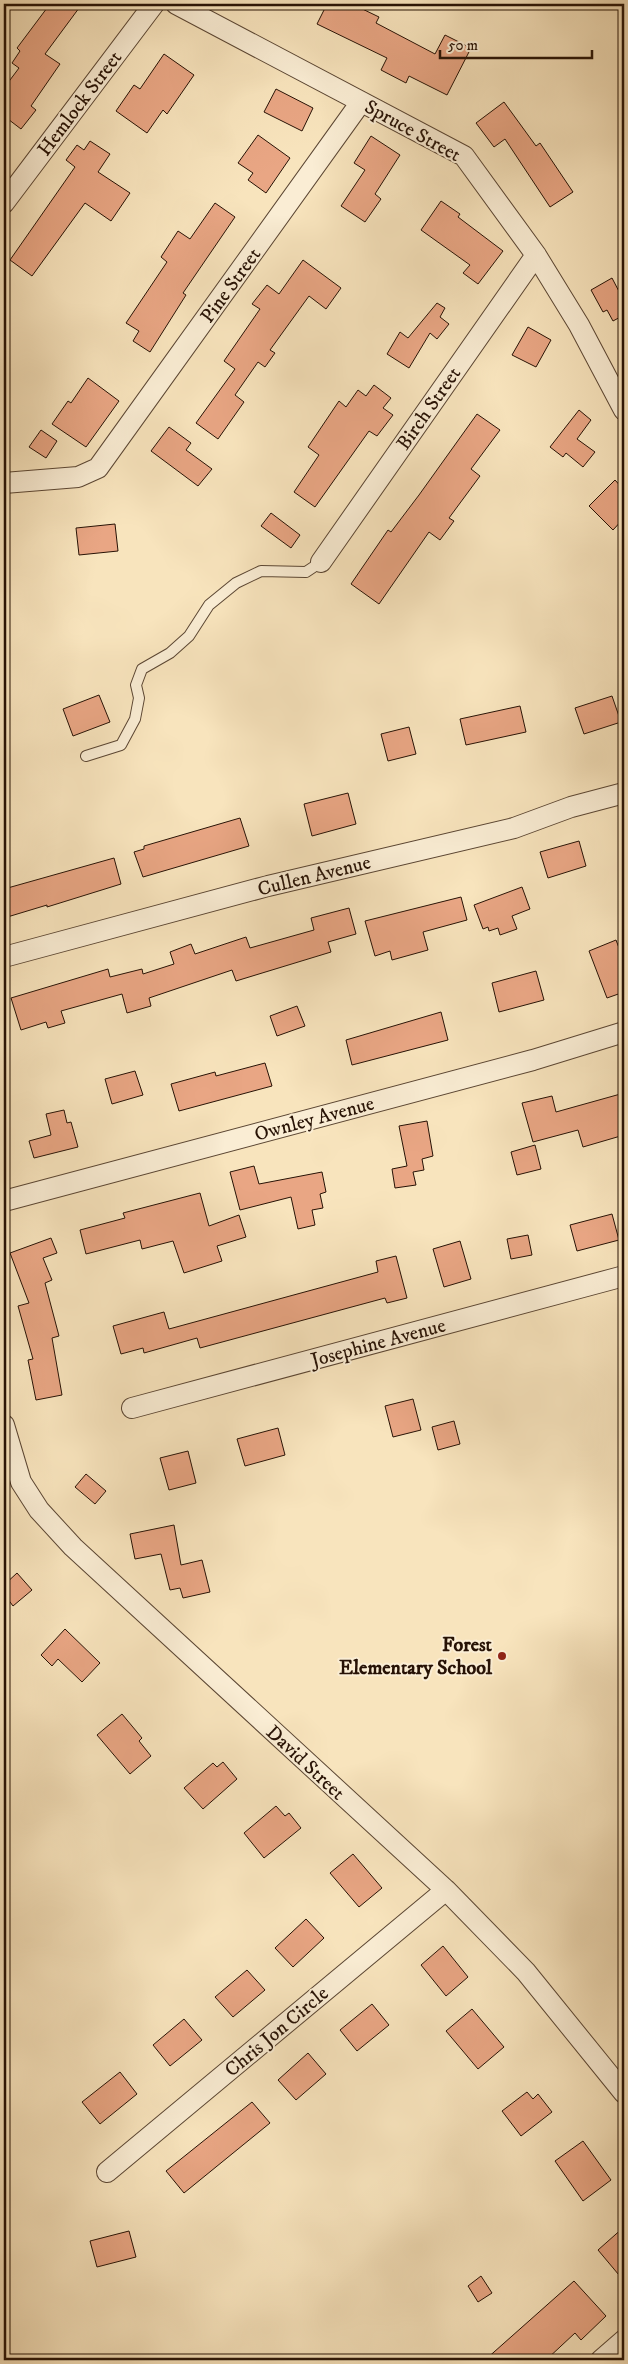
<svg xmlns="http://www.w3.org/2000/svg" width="628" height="2364" font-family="'IM FELL DW Pica',serif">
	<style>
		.building { fill: #e9a684; stroke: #271205 }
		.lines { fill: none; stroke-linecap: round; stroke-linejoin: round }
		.service-casing { stroke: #5b4633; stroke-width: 12 }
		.minor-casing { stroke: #5b4633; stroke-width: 22 }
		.service { stroke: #faedd4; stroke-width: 10 }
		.minor { stroke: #faedd4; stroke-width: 20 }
		.poi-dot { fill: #8f2418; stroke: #faedd4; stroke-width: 2 }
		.labels { text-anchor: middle; stroke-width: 4; stroke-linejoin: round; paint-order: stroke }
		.street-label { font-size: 20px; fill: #271205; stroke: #faedd4 }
		.poi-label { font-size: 20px; font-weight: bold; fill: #271205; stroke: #faedd4; text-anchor: end }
	</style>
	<rect width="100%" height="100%" fill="#f8e4bd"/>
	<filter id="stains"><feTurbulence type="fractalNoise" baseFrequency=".004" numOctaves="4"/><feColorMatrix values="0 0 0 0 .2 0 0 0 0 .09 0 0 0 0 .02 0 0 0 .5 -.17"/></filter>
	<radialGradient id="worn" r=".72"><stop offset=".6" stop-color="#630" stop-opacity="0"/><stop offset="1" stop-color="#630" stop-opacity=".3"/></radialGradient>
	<path class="building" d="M50,4h32l-37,50 15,10 -29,42 5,4 -15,19 -17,-13v-28l15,-20 -7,-5 8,-12 -3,-3z
		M327,4h25l27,13 -3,6 59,31 10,-19 26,13 -24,47 -38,-19 -3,7 -25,-13 6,-12 -70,-34z
		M164,54l30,21 -27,39 -4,-4 -16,23 -31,-22 18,-26 6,4z
		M276,89l37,19 -11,23 -38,-19z
		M504,102l32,44 4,-3 33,49 -23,15 -45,-68 -11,8 -18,-24z
		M258,135l32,23 -24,35 -18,-13 5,-7 -15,-10z
		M371,136l29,19 -25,39 6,5 -16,23 -24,-16 24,-36 -11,-7z
		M90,141l20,13 -12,18 32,21 -19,28 -26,-18 -53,73 -22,-16 65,-93 -9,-7 11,-15 7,5z
		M441,201l19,13 -2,3 45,34 -25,33 -15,-11 7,-8 -49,-35z
		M215,203l20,14 -52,76 3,2 -36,57 -17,-11 6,-10 -13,-8 41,-61 -6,-5 17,-26 12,8z
		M303,260l38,28 -15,21 -17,-13 -39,54 5,3 -10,14 -7,-5 -23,33 9,7 -26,37 -22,-16 39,-54 -11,-8 36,-52 -8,-5 15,-19 12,9z
		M612,278l12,23v14l-11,6 -6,-11 -4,2 -12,-22z
		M437,303l8,5 -5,9 9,7 -12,15 -7,-6 -21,35 -22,-14 13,-22 8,6z
		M528,327l23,13 -15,27 -24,-12z
		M88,378l31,23 -33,46 -34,-23 16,-23 3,2z
		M374,385l17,13 -8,10 10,7 -16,21 -8,-5 -54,76 -21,-15 25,-37 -11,-8 31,-46 7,6 12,-17 8,6z
		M579,410l12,10 -14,19 18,13 -12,15 -17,-14 -3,4 -13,-10z
		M477,414l23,16 -29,39 9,7 -31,42 5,3 -14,19 -11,-8 -50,72 -28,-20 37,-54 3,2 28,-37z
		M169,427l22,16 -5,7 26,19 -14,17 -47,-35z
		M41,430l16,11 -11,17 -17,-11z
		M615,480l9,10v28l-11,12 -24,-24z
		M271,513l29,22 -9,13 -30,-22z
		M115,524l3,27 -39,4 -3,-27z
		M99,695l11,27 -37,14 -10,-27z
		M612,696l9,26 -37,12 -9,-26z
		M520,706l6,26 -60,13 -6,-26z
		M409,727l7,27 -28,7 -7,-27z
		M348,793l8,31 -44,12 -8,-32z
		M240,818l9,28 -106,31 -9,-25 10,-3v-3z
		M579,841l7,25 -38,12 -8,-26z
		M114,858l7,26 -74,23v-2l-43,13v-29z
		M522,887l8,22 -18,7 5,13 -17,6 -2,-7 -9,3 -1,-4 -5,2 -9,-24z
		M461,897l6,23 -44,12 5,18 -36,10 -2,-9 -15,5 -10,-35z
		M349,908l7,26 -28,8 3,10 -95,29 -4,-11 -83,28 2,8 -24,7 -5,-19 -61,17 4,12 -17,5 -2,-6 -25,8 -10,-32 97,-29 2,8 32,-8 1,5 31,-10 -4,-12 21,-8 4,10 51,-17 4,11 64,-18 -3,-12z
		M616,940l8,21v31l-17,6 -18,-47z
		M536,971l8,29 -45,12 -7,-29z
		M297,1006l8,20 -28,10 -7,-20z
		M441,1012l7,28 -96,25 -6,-25z
		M265,1063l7,23 -93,25 -8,-27 44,-12 1,4z
		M135,1071l8,24 -31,9 -7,-25z
		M624,1093v42l-41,12 -5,-17 -45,12 -11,-39 30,-7 4,16z
		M64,1110l3,13 4,-1 7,25 -44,11 -5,-17 22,-6 -5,-21z
		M427,1121l6,35 -11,3 2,11 -11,2 3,13 -21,3 -3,-19 15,-3 -8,-40z
		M535,1145l6,24 -24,6 -6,-23z
		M254,1166l5,18 63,-12 4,20 -6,2 3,14 -11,2 3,15 -17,4 -7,-32 -51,13 -10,-38z
		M200,1193l9,33 30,-11 7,22 -29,9 5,15 -38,12 -11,-32 -31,8 -2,-9 -54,14 -6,-24 45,-12 -2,-5z
		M612,1214l7,26 -42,11 -7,-26z
		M528,1235l4,20 -21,4 -4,-20z
		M51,1238l6,15 -14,5 9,22 -7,3 14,53 -7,2 10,57 -26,5 -8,-40 5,-1 -15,-53 11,-3 -19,-50z
		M460,1241l11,38 -27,8 -11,-38z
		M396,1256l11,42 -20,5 -2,-5 -185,50 -3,-10 -53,15 -1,-5 -22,6 -8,-28 51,-14 5,17 209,-57 -2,-11z
		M413,1399l8,31 -28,7 -8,-31z
		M454,1421l6,23 -22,6 -6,-23z
		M278,1428l7,27 -40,11 -8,-27z
		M188,1451l8,32 -27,7 -9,-32z
		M86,1474l20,17 -11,13 -20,-17z
		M174,1525l7,40 21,-5 8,32 -27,6 -3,-10 -10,2 -9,-36 -26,5 -5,-25z
		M17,1573l15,17 -19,16 -9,-12v-9z
		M65,1629l35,34 -18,19 -24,-23 -6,7 -11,-11z
		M122,1714l20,24 -3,3 12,15 -21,18 -33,-39z
		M223,1762l14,17 -34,30 -19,-21 29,-25 4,4z
		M276,1806l9,10 4,-3 12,15 -37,30 -20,-25z
		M353,1854l29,34 -23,19 -29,-34z
		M306,1919l18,19 -31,29 -18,-19z
		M443,1946l25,31 -22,19 -25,-31z
		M247,1970l18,20 -32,27 -18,-20z
		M372,2004l17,21 -32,26 -17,-21z
		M472,2009l32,38 -26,22 -32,-38z
		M184,2019l18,21 -32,26 -17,-21z
		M308,2053l18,21 -30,26 -18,-20z
		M120,2072l17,22 -37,30 -18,-22z
		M527,2092l6,7 5,-5 14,18 -31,24 -19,-25z
		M252,2102l18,21 -86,70 -18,-22z
		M583,2141l28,39 -28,21 -28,-40z
		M624,2227v54l-26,-31z
		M129,2231l7,26 -39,10 -7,-26z
		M481,2276l11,17 -14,9 -10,-16z
		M574,2281l32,35 -25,24 -6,-7 -29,27h-61z"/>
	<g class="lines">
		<g class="service-casing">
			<path id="service" d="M86,756l35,-11 14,-26 4,-21 -3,-13 6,-16 28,-16 19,-17 20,-31 27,-22 25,-12 45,1 15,-10"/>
		</g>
		<g class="minor-casing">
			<path id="minor" d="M176,4l288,152 72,99 43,70 45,85
				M4,203l150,-199
				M4,483l74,-6 20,-9 263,-366
				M321,562l215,-307
				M4,957l264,-71 246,-58 57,-21 53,-14
				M4,1201l529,-141 91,-28
				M132,1408l492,-132
				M4,1425l17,57 18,28 34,37 373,343 80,82 98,121
				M107,2172l339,-282
				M601,2360l23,-20"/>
		</g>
		<use href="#service" class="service"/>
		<use href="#minor" class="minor"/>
	</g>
	<circle class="poi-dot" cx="502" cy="1656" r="5"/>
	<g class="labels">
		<g class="street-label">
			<text transform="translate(79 103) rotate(-53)" y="7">Hemlock Street</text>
			<text transform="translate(413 130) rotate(29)" y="7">Spruce Street</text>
			<text transform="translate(230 285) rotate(-54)" y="7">Pine Street</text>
			<text transform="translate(428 408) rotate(-55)" y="7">Birch Street</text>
			<text transform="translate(314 875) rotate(-14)" y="7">Cullen Avenue</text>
			<text transform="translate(314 1118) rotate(-15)" y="7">Ownley Avenue</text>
			<text transform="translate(378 1342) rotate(-15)" y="7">Josephine Avenue</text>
			<text transform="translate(306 1762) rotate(43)" y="7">David Street</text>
			<text transform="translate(276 2031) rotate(-40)" y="7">Chris Jon Circle</text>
		</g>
		<g class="poi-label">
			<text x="492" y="1651">Forest<tspan x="492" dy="23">Elementary School</tspan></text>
		</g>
	</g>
	<rect width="628" height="2364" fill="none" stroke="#f8e4bd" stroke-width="20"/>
	<rect x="5" y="5" width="618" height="2354" fill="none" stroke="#271205" stroke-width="2.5"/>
	<rect x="10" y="10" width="608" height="2344" fill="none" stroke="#271205"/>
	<path d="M440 50v8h152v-8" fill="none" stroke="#271205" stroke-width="2.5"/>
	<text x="448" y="50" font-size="15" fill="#271205" stroke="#faedd4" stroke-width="4" paint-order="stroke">50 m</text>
	<rect width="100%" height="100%" filter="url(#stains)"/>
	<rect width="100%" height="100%" fill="url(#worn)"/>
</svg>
